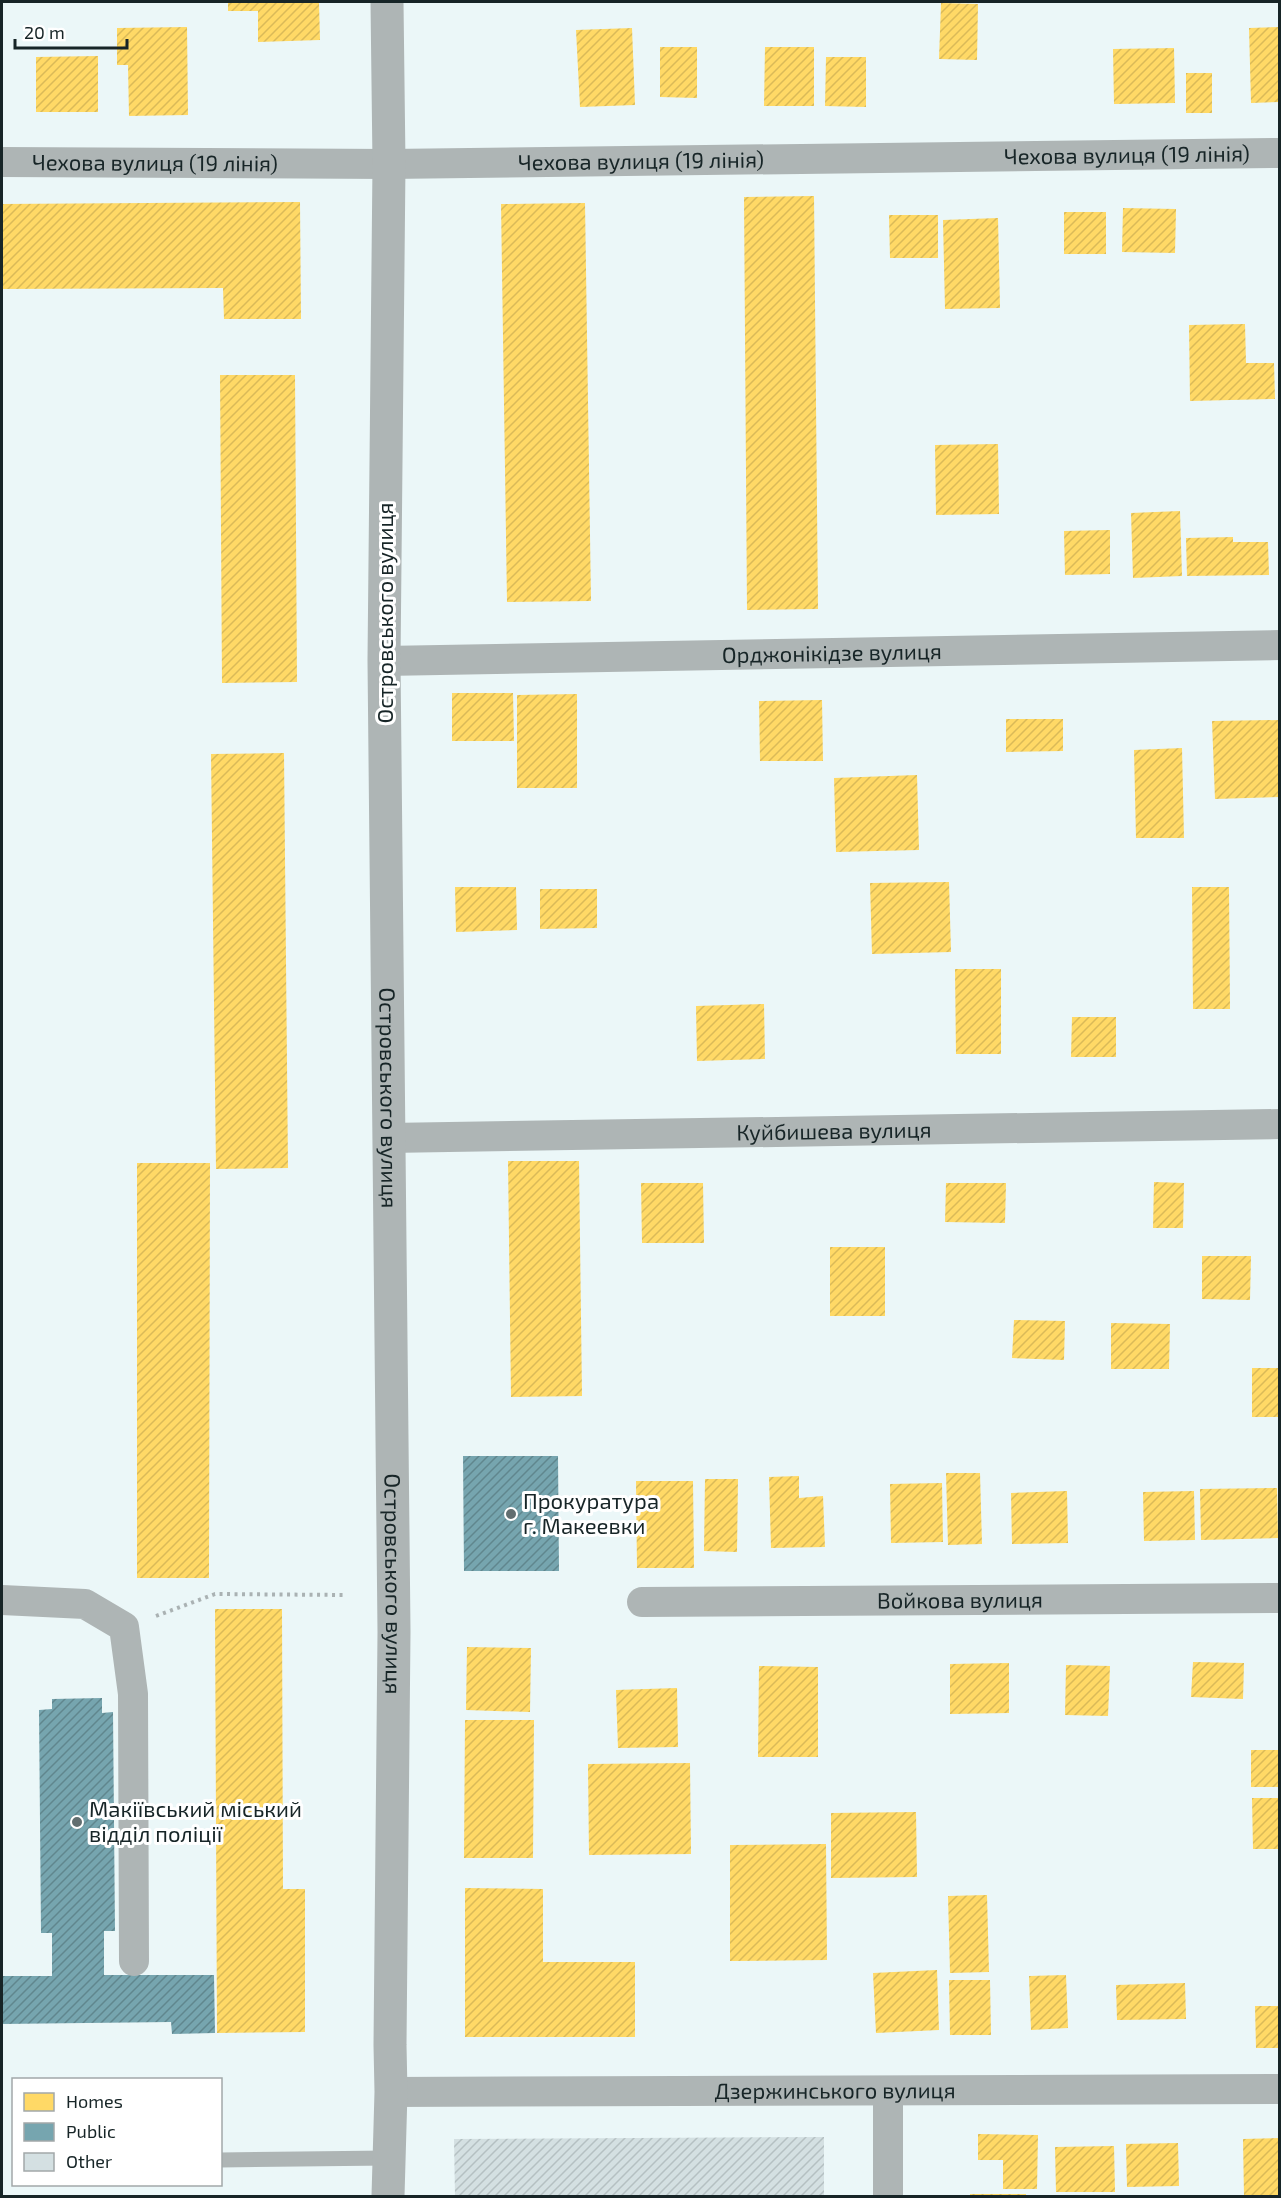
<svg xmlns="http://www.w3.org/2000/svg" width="1281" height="2198" font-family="'Exo 2',sans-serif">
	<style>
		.homes { fill: url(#homes-hatch) }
		.public { fill: url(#public-hatch) }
		.building { fill: url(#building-hatch) }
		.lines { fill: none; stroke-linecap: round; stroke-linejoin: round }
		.path { stroke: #aab2b3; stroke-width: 4; stroke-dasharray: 3 4.5; stroke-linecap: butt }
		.service { stroke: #aeb5b5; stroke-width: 15 }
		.minor { stroke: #aeb5b5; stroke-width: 30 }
		.tertiary { stroke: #aeb5b5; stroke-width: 33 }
		.poi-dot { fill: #616e70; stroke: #fff; stroke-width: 2 }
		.labels { text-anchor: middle; stroke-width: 6; stroke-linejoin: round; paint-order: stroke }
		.street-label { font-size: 22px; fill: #172527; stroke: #fff }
		.poi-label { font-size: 22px; fill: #172527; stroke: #fff; text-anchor: start }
	</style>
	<defs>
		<pattern id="homes-hatch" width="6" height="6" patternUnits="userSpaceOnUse" patternTransform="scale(1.5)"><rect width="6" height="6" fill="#ffd966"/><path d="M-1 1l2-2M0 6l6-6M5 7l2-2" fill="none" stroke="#daba58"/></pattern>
		<pattern id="public-hatch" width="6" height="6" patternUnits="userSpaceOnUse" patternTransform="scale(1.5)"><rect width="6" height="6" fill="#76a5af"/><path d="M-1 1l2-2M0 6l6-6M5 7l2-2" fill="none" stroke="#60868e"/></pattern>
		<pattern id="building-hatch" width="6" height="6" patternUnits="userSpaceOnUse" patternTransform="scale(1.5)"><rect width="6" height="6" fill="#d4e0e2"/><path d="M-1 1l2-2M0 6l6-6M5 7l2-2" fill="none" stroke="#b5c0c2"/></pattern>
	</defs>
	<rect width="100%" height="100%" fill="#ebf7f8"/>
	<path class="homes" d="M228,2h91l1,38 -62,2v-31h-30z
		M941,3l37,1 -1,56 -38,-1z
		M187,27l1,88 -59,1 -1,-51h-11v-37z
		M1280,27v75l-29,1 -2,-75z
		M632,28l3,77 -55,2 -4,-77z
		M660,47h37v51l-37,-1z
		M765,47h49v59h-50z
		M1174,48l1,55 -61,1 -1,-55z
		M98,56v56h-62v-55z
		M826,57h40v50l-41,-1z
		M1186,73h26v40h-26z
		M814,196l4,413 -71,1 -3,-413z
		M300,202l1,117h-77l-1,-31 -221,1v-85z
		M585,203l6,398 -84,1 -6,-398z
		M1123,208l53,1 -1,44 -53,-1z
		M1064,212h42v42h-42z
		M889,215h49v43h-48z
		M998,218l2,90 -55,1 -2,-89z
		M1245,324l1,39h28l1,36 -85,2 -1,-76z
		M220,375h75l2,307 -75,1z
		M998,444l1,70 -63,1 -1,-70z
		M1180,511l2,65 -49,2 -2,-65z
		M1110,530v44l-45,1 -1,-44z
		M1233,537v5h35l1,33 -82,1 -1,-38z
		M452,693h61l1,48h-62z
		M577,694v94h-60v-93z
		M822,700l1,61h-63l-1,-60z
		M1006,719h57v32l-57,1z
		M1280,720v77l-65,2 -3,-78z
		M1182,748l2,90h-48l-2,-88z
		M284,753l4,415 -72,1 -5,-415z
		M917,775l2,75 -83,2 -2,-74z
		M949,882l2,70 -79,2 -2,-71z
		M455,887h61l1,43 -61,2z
		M1192,887h37l1,122h-37z
		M540,889h57v39l-57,1z
		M955,969h46v85h-45z
		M764,1004l1,55 -68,2 -1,-55z
		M1072,1017h44v40h-45z
		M508,1161h71l3,235 -71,1z
		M137,1163h73l-1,415h-72z
		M1154,1182l30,1 -1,45h-30z
		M641,1183h62l1,60h-62z
		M946,1183h60l-1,40 -60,-1z
		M830,1247h55v69h-55z
		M1202,1256h49l-1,44 -48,-1z
		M1014,1320l51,1 -1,39 -52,-2z
		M1111,1323l59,1 -1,45h-58z
		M1252,1368h28v49h-28z
		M946,1473h34l2,71 -34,1z
		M799,1476v22l24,-2 2,51 -54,1 -2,-71z
		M705,1479h33l-1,73 -33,-1z
		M636,1481h57l1,87h-57z
		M942,1483l1,59 -52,1 -1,-59z
		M1277,1488l1,50 -77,2 -1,-51z
		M1067,1491l1,52 -56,1 -1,-51z
		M1194,1491l1,49 -51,1 -1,-49z
		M215,1609h67l1,280h22v143l-88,1z
		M467,1647l64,1 -1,64 -64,-2z
		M1193,1662l51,1 -1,36 -52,-2z
		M1009,1663v50l-59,1v-50z
		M1066,1665l44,1 -2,50 -43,-1z
		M759,1666l59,1v90h-60z
		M677,1688l1,59 -60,1 -2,-58z
		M465,1720h69l-1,138h-69z
		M1251,1750h29v37h-29z
		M690,1763l1,91 -102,1 -1,-91z
		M1252,1798h28v51h-27z
		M916,1812l1,65 -86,1v-65z
		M826,1844l1,116 -97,1v-116z
		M465,1888l78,1v73h92v75h-170z
		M987,1895l2,77 -39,1 -2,-77z
		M937,1970l2,60 -63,3 -3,-60z
		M1066,1975l2,53 -37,2 -2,-54z
		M949,1980h41l1,55h-41z
		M1185,1983l1,36 -69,1 -1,-35z
		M1255,2006h25v42h-24z
		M978,2134l60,1 -1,54h-34v-29h-25z
		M1280,2138v58h-36l-1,-57z
		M1178,2143l1,43 -52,1 -1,-43z
		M1114,2146l1,46h-59l-1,-45z
		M970,2194h56v2h-56z"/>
	<path class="public" d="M463,1456h95l1,115h-95z
		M102,1698v15l11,-1 2,219h-11v44h110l1,58 -43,1 -1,-12 -169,2v-48h50v-43h-11l-2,-223 13,-1v-10z"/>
	<path class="building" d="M824,2137v59h-369l-1,-57z"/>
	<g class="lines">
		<path class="path" d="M156,1616l59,-22 132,1"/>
		<path class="service" d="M220,2160l169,-2"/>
		<g class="minor">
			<path id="s1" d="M2,162l387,2 891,-11"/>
			<path id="s2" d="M384,661l896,-16"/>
			<path id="s3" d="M388,1138l892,-14"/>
			<path d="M2,1600l83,4 39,23 9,67 1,267"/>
			<path id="s4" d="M642,1602l638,-4"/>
			<path id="s5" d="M391,2092l889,-3"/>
			<path d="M888,2196v-105"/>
		</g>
		<path class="tertiary" id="s6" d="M387,2l2,162 -5,497 10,971 -4,413 1,47 -3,104"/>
	</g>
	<g class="poi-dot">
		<circle cx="511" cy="1514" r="6"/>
		<circle cx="77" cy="1822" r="6"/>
	</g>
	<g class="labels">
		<g class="street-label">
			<text dy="8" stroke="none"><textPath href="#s1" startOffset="1125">Чехова вулиця (19 лiнiя)</textPath></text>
			<text dy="8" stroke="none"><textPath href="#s1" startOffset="639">Чехова вулиця (19 лiнiя)</textPath></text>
			<text dy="8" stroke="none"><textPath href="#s1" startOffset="153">Чехова вулиця (19 лiнiя)</textPath></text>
			<text transform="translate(385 613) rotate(-90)" y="8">Островського вулиця</text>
			<text dy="8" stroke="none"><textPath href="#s2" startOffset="448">Орджонікідзе вулиця</textPath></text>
			<text dy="8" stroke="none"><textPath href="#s6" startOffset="1096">Островського вулиця</textPath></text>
			<text dy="8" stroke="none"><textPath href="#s3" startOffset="446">Куйбишева вулиця</textPath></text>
			<text dy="8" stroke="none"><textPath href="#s6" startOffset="1582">Островського вулиця</textPath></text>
			<text dy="8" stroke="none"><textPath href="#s4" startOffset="318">Войкова вулиця</textPath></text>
			<text dy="8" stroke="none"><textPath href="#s5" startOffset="444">Дзержинського вулиця</textPath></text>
		</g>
		<g class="poi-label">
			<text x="523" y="1509">Прокуратура<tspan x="523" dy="25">г. Макеевки</tspan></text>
			<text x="89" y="1817">Макіївський міський<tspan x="89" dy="25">відділ поліції</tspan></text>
		</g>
	</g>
	<rect width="1281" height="2198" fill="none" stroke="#172527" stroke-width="6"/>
	<rect x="12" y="2078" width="210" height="108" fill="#ffffff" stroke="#a2a8a9" stroke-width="1.5"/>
	<rect x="24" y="2093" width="30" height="18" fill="#ffd966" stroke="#a2a8a9" stroke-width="1.5"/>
	<text x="66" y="2108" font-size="18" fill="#172527">Homes</text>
	<rect x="24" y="2123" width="30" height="18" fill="#76a5af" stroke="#a2a8a9" stroke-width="1.5"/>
	<text x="66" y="2138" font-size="18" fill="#172527">Public</text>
	<rect x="24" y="2153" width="30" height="18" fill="#d4e0e2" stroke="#a2a8a9" stroke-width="1.5"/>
	<text x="66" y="2168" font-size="18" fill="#172527">Other</text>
	<path d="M15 39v9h112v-9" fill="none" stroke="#172527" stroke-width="3"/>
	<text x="24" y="39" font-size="18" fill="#172527" stroke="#ffffff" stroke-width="4.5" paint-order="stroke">20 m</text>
</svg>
